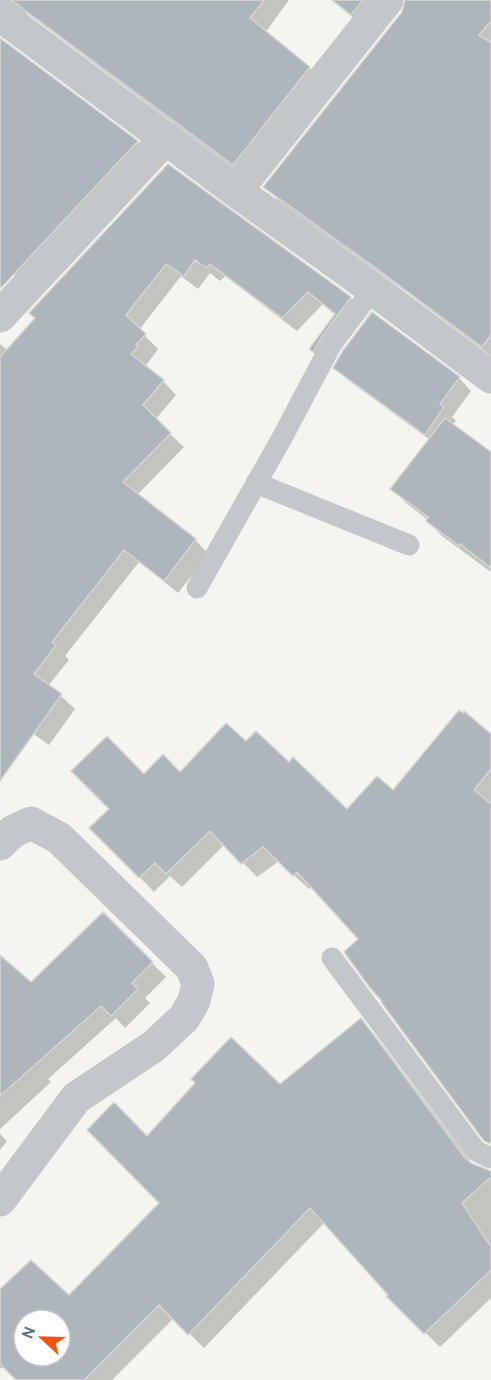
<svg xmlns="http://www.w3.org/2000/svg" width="491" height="1380" font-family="Overpass,sans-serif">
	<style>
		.shadow { fill: #0003; fill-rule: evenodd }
		.building { fill: #aeb5bb; stroke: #d5d6d3; stroke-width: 1.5; fill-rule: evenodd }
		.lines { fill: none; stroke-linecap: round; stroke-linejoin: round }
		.lane { stroke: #c3c7ca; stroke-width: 21 }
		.street { stroke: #c3c7ca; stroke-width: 33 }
	</style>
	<rect width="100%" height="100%" fill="#f4f5f0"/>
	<path class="shadow" d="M0,0h289l-24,33 44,35 15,15 -76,96 -220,-165 -11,-3z
		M331,0h60l-24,29z
		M407,0h84v356l-90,-68 -121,-86 -15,-15 138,-175z
		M0,40l137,102 13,13 -122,131 -28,-24z
		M168,166l182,132 14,13 -40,52 -14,-14 26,-34 -13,-11 -26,27 -72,-55 -5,5 -10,-8 -12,16 -17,-13 -42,54 19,19 -13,18 18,14 13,14 -21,25 29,27 -47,48 58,45 14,14 -31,39 -39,-31 -74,94 4,4 -21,26 13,10 14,13 -26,36 -49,-35v-366l51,41z
		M335,367l124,11 12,13 -19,26 4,4 -4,4 39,29v118l-49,-36 -14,-15v-1l-22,-17 -14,-15 38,-48 -82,-60z
		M491,736v291l-131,-88 -49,-53 -2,3 -30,-28 -22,16 -32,-33 -43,43 -12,-11 -16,16 -62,-64 52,-52 37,-3 65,-30 43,21 59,47 45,-19z
		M103,914l63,63 -21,21 5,5 -25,25 -9,-10 -68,61 3,3 -51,47v-172l31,27z
		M361,1020l14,15 98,130 18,7v126l-51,49 -52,-51 2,-1 -65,-73 -121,126 -30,-30 -62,62h-94l-12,-12h-6v-77l69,6 92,-94 -14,-65 133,-52zM24,1320h36v36h-36z
		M0,1134l7,7 -7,9z"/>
	<path class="building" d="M11,0h253l-14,18 60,49 -77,98z
		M332,0h31l-12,15z
		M405,0h86v21l-12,14 12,8v292l-9,12 -98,-73 -121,-87 139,-175z
		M0,38l138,103 -137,147 -1,-1z
		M168,164l183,133 -30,41 -8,14 -4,-3 26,-35 -27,-22 -26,26 -72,-54 -4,4 -11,-8 -11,16 -18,-12 -40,51 20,19 -10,11 2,2 -7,7 33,26 -21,25 28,28 -48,49 73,57 -32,42 -40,-31 -72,92 4,3 -22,29 28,20 -62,87v-424l35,-39 -6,-5z
		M372,312l88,65 -20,27 4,3 -19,28 -92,-67 9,-16z
		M445,418l46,34v116l-31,-24 -1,2 -33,-25 2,-4 -38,-28z
		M459,710l4,3 1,-2 27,23v35l-17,21 17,14v340l-7,-3 -103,-139 1,-1 -12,-13 -26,-36 14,-13 -61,-67 -4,4 -30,-29 -22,17 -31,-33 -44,43 -11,-11 -16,15 -50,-50 20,-19 -38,-38 36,-35 37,38 19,-20 17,18 46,-49 20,18 10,-10 33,31 4,-5 54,52 30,-33 16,14z
		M103,912l50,50 -21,21 6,6 -27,27 -10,-10 -101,90v-141l31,27z
		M361,1018l105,141 5,4 20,8v6l-29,26 29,44v23l-67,64 -38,-38 2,-1 -78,-87 -122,127 -29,-30 -75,75h-68l-16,-16v-75l31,-29 38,35 90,-92 -72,-73 27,-28 33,34 48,-53 -4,-4 40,-42 49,47zM24,1320h36v36h-36z"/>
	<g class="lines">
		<path class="lane" d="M256,483l153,62
			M197,588l86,-152 48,-91 42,-56
			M332,958l144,193 15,7"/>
		<path class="street" d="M0,15l236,176 137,98 118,88
			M236,191l151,-191
			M0,316l166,-178
			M0,844l12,-12 19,-9 28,15 133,130 6,16 -4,17 -10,17 -30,28 -78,52 -76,102"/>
	</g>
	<g transform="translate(42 1338) rotate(292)"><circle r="28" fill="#ffffff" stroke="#c0c7ce" stroke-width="1.5"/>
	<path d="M0-4.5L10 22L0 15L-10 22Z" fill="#f25512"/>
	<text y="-9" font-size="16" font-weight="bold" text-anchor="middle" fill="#617284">N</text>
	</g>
</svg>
